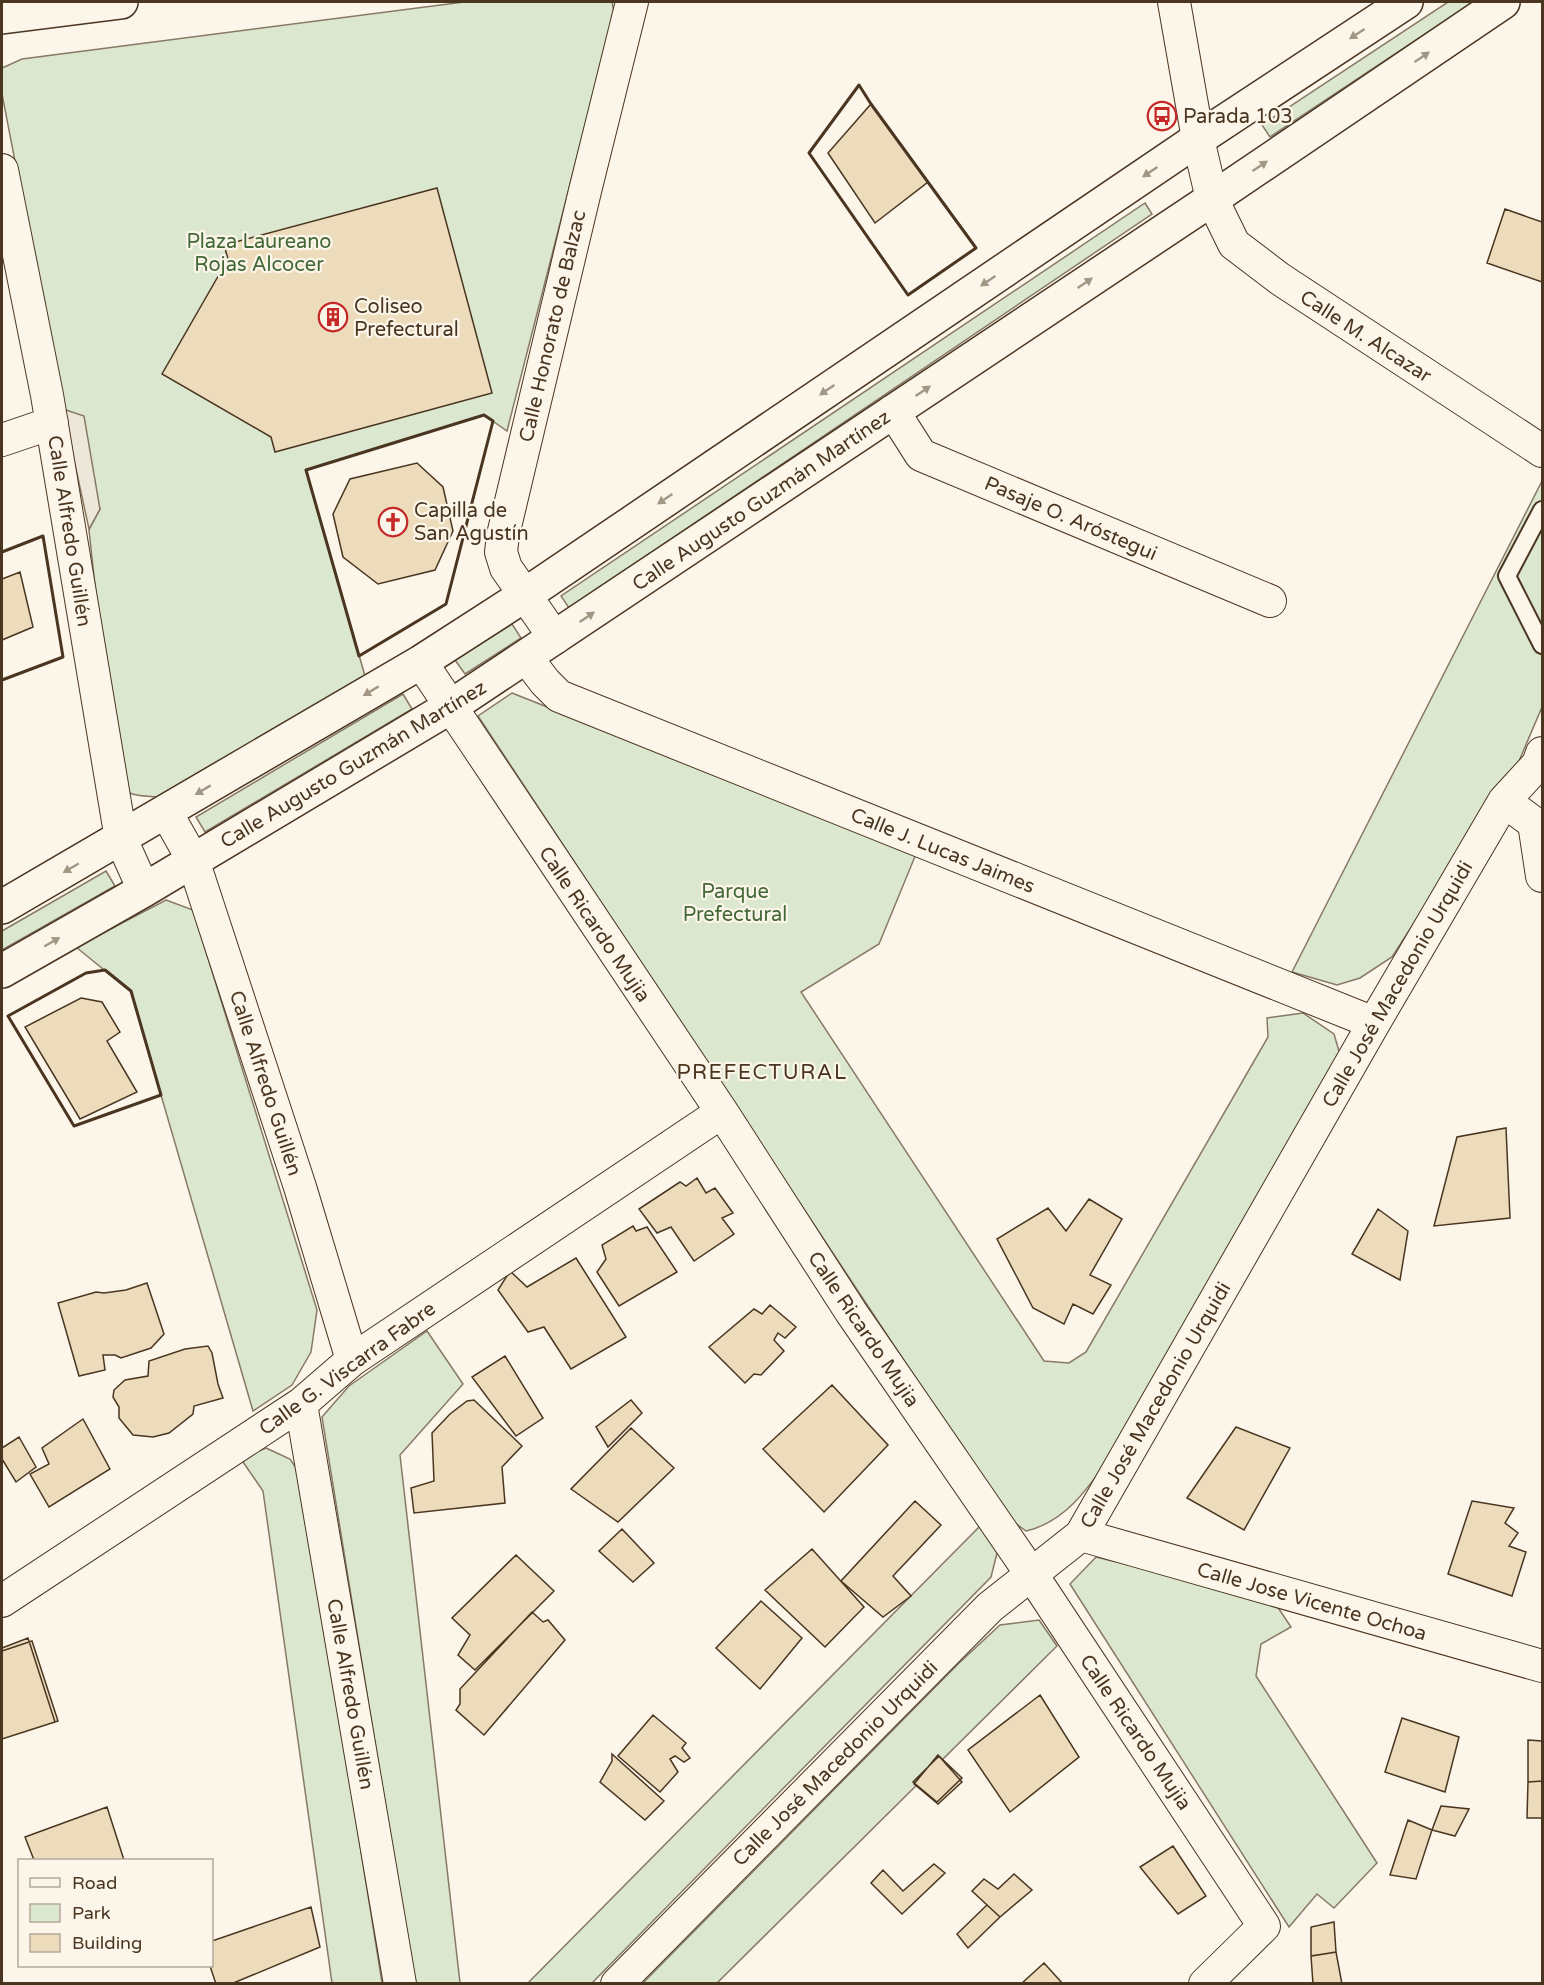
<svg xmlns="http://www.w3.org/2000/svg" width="1544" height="1985" font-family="'Varela Round',sans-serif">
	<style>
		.green { fill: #dce7d0; stroke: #887966; stroke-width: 1.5 }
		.parking { fill: #ede7d9; stroke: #887966; stroke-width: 1.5 }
		.building { fill: #ecdcbc; stroke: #4a3520; stroke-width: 1.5 }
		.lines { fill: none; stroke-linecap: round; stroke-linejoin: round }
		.service-casing { stroke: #4a3520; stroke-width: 20 }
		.minor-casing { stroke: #4a3520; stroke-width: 34 }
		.tertiary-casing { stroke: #4a3520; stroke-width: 36 }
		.secondary-casing { stroke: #4a3520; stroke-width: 36 }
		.service { stroke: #fbf6e9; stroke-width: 16 }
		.minor { stroke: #fbf6e9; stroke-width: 32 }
		.tertiary { stroke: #fbf6e9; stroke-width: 33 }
		.secondary { stroke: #fbf6e9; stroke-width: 33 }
		.wall { stroke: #4a3520; stroke-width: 3 }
		.oneway { fill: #a29684 }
		.labels { text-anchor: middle; stroke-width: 4.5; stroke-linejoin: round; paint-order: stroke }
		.poi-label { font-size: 20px; fill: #4a3520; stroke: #fbf6e9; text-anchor: start }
		.park-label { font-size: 20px; fill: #436837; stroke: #fbf6e9 }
		.street-label { font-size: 20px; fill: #4a3520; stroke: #fbf6e9 }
		.neighbourhood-label { font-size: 21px; letter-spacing: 1.5px; fill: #4a3520; stroke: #fbf6e9 }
	</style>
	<rect width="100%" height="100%" fill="#fbf6e9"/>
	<path class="green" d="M464,2h148l2,10 -107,419 -23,-16 -178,55 59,206 -207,121c-19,-2 -28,1 -42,-15l-27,-252 11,-21 -37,-100 -61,-315v-26l20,-9z
		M1448,2h25l-203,135 -8,-12z
		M1145,203l7,11 -583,394 -8,-12z
		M1542,481v226l-23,54 -127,196 -32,21 -23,7 -45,-13z
		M512,624l9,14 -56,36 -10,-14z
		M512,693l404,161 -37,90 -78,48 243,369 25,2 17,-11 182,-315 -1,-19 36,-5 31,21 7,24 -222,387c-26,35 -49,76 -93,86l-18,-13 -530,-802z
		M403,694l9,15 -207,123 -9,-15z
		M106,871l9,15 -113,64v-19z
		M166,900l27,10 124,400 -6,42 -19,33 -39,26 -122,-419 -55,-45z
		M427,1331l36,53 -63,71 60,528h-46l-92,-566 27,-31z
		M266,1448l24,11 11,16 81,508h-50l-69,-492 -22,-32z
		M982,1524l15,29 -6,24 -399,406 -65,1z
		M1096,1557l177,43 18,27 -30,17 -5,32 121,187 -43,45 -17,-14 -28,33 -219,-343z
		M1039,1620l18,26 -340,337 -75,1 316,-320 42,-39z"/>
	<path class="parking" d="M63,409l21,7 16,93 -11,20z"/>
	<path class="building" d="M871,104l57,78 -53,41 -47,-70z
		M437,188l55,205 -217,59 -4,-15 -109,-63 66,-115 -4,-14z
		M1505,209l37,13v60l-55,-19z
		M417,463l26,24 10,44 -18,39 -57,14 -35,-27 -10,-43 17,-35z
		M20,572l13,55 -31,13v-61z
		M81,998l21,4 18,30 -13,9 30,51 -57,27 -55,-92z
		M1506,1128l4,90 -76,8 23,-89z
		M697,1178l9,15 9,-5 18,25 -11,5 12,16 -40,27 -23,-34 -14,6 -18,-24 41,-27 6,4z
		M1089,1199l33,20 -32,56 21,10 -18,29 -20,-10 -9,20 -31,-16 -36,-69 51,-31 18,23z
		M1378,1209l30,22 -8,49 -48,-26z
		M633,1226l3,5 11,-4 30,45 -58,34 -22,-34 9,-13 -4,-14z
		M576,1258l50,79 -55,32 -27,-42 -16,5 -30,-42 12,-19 17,16z
		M147,1283l17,51 -13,14 -30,10 -6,-3h-12l2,15 -26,6 -21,-73 38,-11 8,1 22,-3z
		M770,1305l26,22 -11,11 -7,-5 -4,7 10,11 -23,24 -7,-1 -9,9 -36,-36 45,-38 8,5z
		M208,1346l4,7 6,31 5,14 -29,8 -1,8 -24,19 -16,4 -20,-2 -14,-17v-11l-6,-10 1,-7 11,-10 23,-4 1,-15 36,-12z
		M505,1356l38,62 -27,18 -44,-59z
		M832,1385l56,60 -64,67 -61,-63z
		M474,1400l48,46 -20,21 3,36 -91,10 -3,-25 23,-7 -2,-48 18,-19 17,-13z
		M631,1400l11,13 -34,34 -12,-20z
		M83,1419l27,50 -61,38 -19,-33 19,-10 -7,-16z
		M1236,1427l54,21 -46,82 -57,-32z
		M631,1428l43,40 -56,54 -47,-33z
		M19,1437l17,30 -20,15 -14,-23v-11z
		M915,1501l26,24 -48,51 18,20 -28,21 -42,-36z
		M1472,1501l42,7 -9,15 13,10 -9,13 17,6 -14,44 -64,-22z
		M622,1529l32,34 -21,19 -34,-31z
		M812,1549l52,58 -39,40 -60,-57z
		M516,1555l38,36 -79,79 -17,-15 12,-20 -18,-17z
		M761,1601l41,37 -42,51 -44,-41z
		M532,1612l11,10 5,-2 17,20 -81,95 -28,-25 4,-6v-15z
		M28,1638l27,84 -53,17v-91z
		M32,1641l26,80 -56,18v-88z
		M1040,1695l39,62 -69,55 -42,-62z
		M653,1715l33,28 -4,5 8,10 -6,4 -9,-6 -5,3 8,13 -18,20 -42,-36z
		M1402,1718l57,19 -14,55 -60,-20z
		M1528,1740l14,1v40l-14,1z
		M612,1754l52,47 -19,19 -45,-38 12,-21z
		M938,1755l24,27 -24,22 -24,-20z
		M939,1756l23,22 -25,24 -24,-20z
		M1542,1781v37h-15l1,-36z
		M1441,1806l28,3 -14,27 -23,-6z
		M107,1807l17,53h-90l-9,-23z
		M1408,1820l24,10 -16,49 -26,-4z
		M1173,1846l33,50 -28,18 -38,-47z
		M934,1864l11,9 -43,41 -31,-31 12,-13 20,21z
		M1014,1874l18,16 -32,27 -28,-26 12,-12 14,10z
		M987,1905l13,12 -32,31 -11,-14z
		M311,1907l9,40 -89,37h-15l-6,-18h2v-25z
		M1334,1922l2,30 -25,4v-29z
		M1336,1952l6,32h-29l-2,-28z
		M1044,1963l19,21h-42z"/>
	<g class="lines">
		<g class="service-casing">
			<path id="service" d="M1542,510l-35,66 35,69"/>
		</g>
		<g class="minor-casing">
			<path id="minor" d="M1174,2l24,137 14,60 22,45 46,35 262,172
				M2,170l45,225 74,444 23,51
				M893,411l28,44 349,146
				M2,440l50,-17
				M555,638l-49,-70 -5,-16 2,-17 82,-344 47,-189
				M526,657l19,25 14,14 815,327
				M421,662l301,450 129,200 181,263 232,351 -59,58
				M1504,801l30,22 8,53
				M166,812l27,48 107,327 52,173
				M301,1404l99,580
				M1081,1535l461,131
				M2,1601l299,-197 51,-44 370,-248
				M617,1984l373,-377 91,-72 293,-512 130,-222 34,-37 4,-11"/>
		</g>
		<g class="tertiary-casing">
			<path id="tertiary" d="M2,907l419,-245 104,-67 673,-456 208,-137
				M2,971l142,-81 306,-183 762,-508 291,-197"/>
		</g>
		<g class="secondary-casing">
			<path id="secondary" d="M2,17l119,-15"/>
		</g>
		<use href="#service" class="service"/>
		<use href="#minor" class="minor"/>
		<use href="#tertiary" class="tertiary"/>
		<use href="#secondary" class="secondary"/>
		<path class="wall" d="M859,85l12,19 105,144 -68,47 -99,-142z
			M484,415l9,6 -47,183 -87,52 -53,-186z
			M2,552l41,-16 20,121 -61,23
			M105,970l26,21 30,104 -87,31 -66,-110 78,-43z"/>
	</g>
	<defs><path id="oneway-solid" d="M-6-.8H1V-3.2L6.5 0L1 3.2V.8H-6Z" transform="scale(1.5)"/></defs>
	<g class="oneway">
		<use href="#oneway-solid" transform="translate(1357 34) rotate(147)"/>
		<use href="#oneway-solid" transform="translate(1422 57) rotate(-34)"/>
		<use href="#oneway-solid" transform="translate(1260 166) rotate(-34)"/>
		<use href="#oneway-solid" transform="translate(1150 172) rotate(146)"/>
		<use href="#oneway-solid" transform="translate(988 281) rotate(146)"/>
		<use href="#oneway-solid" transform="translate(1085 283) rotate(-34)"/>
		<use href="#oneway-solid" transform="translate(827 390) rotate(146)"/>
		<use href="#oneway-solid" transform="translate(923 391) rotate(-34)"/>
		<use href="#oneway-solid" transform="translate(665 499) rotate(146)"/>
		<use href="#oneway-solid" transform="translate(587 617) rotate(-34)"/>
		<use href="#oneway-solid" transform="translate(371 691) rotate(149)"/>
		<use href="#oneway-solid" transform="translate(203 790) rotate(149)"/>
		<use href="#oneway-solid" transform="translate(71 868) rotate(150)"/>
		<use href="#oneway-solid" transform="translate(52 942) rotate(-30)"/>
	</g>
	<defs>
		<g id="bus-ring" transform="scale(1.5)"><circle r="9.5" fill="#fbf6e9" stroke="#c62828" stroke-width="1.5"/><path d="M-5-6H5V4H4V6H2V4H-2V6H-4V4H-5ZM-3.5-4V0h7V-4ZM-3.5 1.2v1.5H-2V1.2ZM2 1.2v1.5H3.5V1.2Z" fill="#c62828"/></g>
		<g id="building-ring" transform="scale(1.5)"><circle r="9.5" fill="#fbf6e9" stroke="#c62828" stroke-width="1.5"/><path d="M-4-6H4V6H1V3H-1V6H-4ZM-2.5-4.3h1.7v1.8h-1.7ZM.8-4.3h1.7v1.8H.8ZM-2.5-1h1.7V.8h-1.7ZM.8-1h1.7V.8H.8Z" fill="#c62828"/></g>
		<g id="church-ring" transform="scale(1.5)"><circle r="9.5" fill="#fbf6e9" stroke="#c62828" stroke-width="1.5"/><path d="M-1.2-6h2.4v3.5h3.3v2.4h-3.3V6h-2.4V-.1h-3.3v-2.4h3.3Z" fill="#c62828"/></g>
	</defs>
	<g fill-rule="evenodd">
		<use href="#bus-ring" x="1162" y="116"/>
		<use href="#building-ring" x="333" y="317"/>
		<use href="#church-ring" x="393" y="522"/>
	</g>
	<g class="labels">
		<g class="poi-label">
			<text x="1183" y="123">Parada 103</text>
			<text x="354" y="313">Coliseo<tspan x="354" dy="23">Prefectural</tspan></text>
			<text x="414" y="517">Capilla de<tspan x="414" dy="23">San Agustín</tspan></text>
		</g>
		<g class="park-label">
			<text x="259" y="248">Plaza Laureano<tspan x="259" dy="23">Rojas Alcocer</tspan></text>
			<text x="735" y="898">Parque<tspan x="735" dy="23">Prefectural</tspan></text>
		</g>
		<g class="street-label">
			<text transform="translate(552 326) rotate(-77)" y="7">Calle Honorato de Balzac</text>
			<text transform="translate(1366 336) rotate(33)" y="7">Calle M. Alcazar</text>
			<text transform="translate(761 500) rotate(-34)" y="7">Calle Augusto Guzmán Martínez</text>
			<text transform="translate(1071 518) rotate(23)" y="7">Pasaje O. Aróstegui</text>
			<text transform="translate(70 531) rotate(81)" y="7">Calle Alfredo Guillén</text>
			<text transform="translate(353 764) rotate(-31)" y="7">Calle Augusto Guzmán Martínez</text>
			<text transform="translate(943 850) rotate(22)" y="7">Calle J. Lucas Jaimes</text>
			<text transform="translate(595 924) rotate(56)" y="7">Calle Ricardo Mujia</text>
			<text transform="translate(1397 984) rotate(-60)" y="7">Calle José Macedonio Urquidi</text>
			<text transform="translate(266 1083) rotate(72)" y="7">Calle Alfredo Guillén</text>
			<text transform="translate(864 1329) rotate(56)" y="7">Calle Ricardo Mujia</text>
			<text transform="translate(347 1368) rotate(-36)" y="7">Calle G. Viscarra Fabre</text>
			<text transform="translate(1155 1405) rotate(-60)" y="7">Calle José Macedonio Urquidi</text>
			<text transform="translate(1312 1601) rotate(16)" y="7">Calle Jose Vicente Ochoa</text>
			<text transform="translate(351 1694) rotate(80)" y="7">Calle Alfredo Guillén</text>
			<text transform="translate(1136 1732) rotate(56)" y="7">Calle Ricardo Mujia</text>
			<text transform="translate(835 1763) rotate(-45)" y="7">Calle José Macedonio Urquidi</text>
		</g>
		<g class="neighbourhood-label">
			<text x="762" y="1079">PREFECTURAL</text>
		</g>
	</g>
	<rect width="1544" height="1985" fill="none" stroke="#4a3520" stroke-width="6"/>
	<rect x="18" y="1859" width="195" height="108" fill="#fbf6e9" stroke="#b4a999" stroke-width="1.5"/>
	<rect x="30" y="1878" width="30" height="9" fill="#fbf6e9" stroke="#b4a999" stroke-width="1.5"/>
	<text x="72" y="1889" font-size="18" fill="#4a3520">Road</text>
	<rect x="30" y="1904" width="30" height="18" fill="#dce7d0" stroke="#b4a999" stroke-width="1.5"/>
	<text x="72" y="1919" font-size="18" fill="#4a3520">Park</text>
	<rect x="30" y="1934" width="30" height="18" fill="#ecdcbc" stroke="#b4a999" stroke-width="1.5"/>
	<text x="72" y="1949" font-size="18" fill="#4a3520">Building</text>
</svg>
